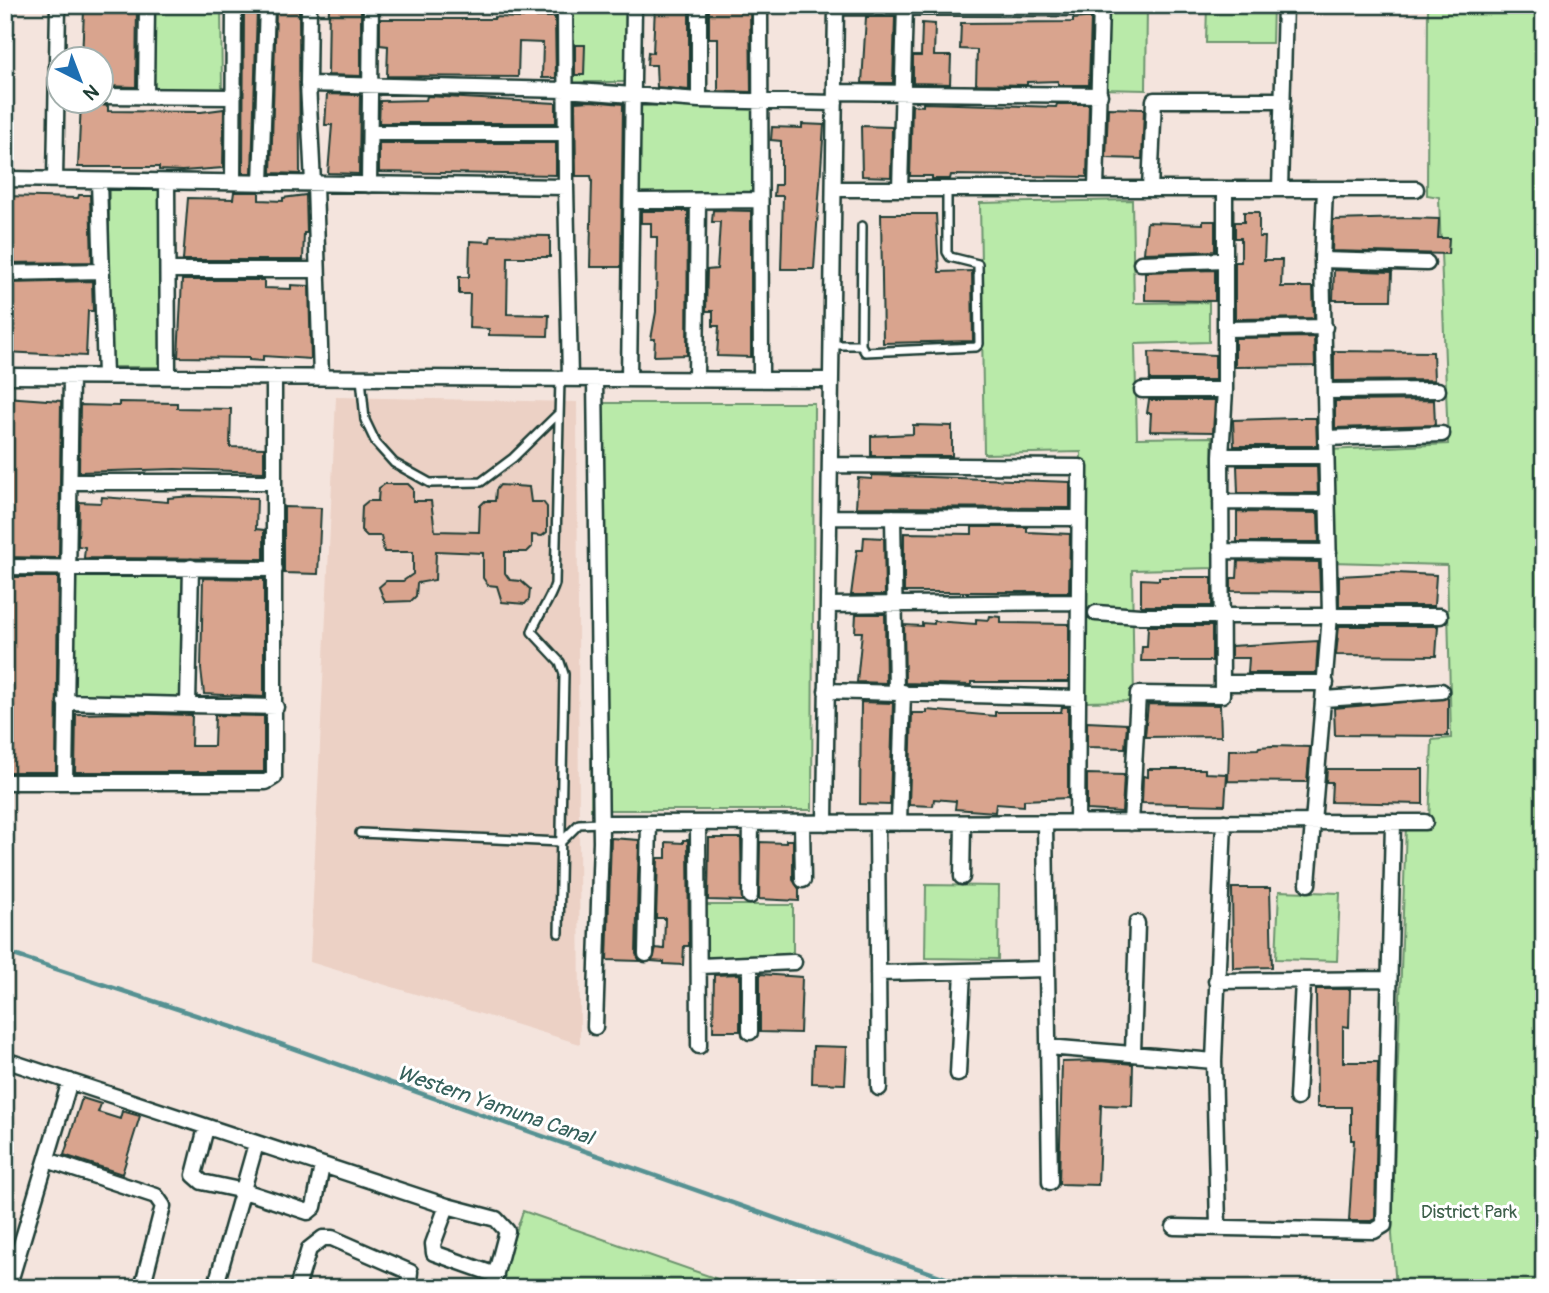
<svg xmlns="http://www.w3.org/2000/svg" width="1549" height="1293" font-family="Pangolin,sans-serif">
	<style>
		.built { fill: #ecd1c5 }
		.green { fill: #b9eaa9; stroke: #6c946e; stroke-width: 2 }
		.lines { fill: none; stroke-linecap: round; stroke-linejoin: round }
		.stream { stroke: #549192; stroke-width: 4.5 }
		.building { fill: #d9a48e; stroke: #1f3d34; stroke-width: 2 }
		.lane-casing { stroke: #1f3d34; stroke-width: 12 }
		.street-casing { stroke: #1f3d34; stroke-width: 19 }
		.lane { stroke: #fff; stroke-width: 7 }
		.street { stroke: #fff; stroke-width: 14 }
		.labels { text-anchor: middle; stroke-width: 6; stroke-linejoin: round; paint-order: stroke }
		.park-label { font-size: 19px; fill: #3e604b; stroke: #fff }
		.water-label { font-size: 21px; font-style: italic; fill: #35605b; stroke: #fff }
	</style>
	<rect width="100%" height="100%" fill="#f4e4dd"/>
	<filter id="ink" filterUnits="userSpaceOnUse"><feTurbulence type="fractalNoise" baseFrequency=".0143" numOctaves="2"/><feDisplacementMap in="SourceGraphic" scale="14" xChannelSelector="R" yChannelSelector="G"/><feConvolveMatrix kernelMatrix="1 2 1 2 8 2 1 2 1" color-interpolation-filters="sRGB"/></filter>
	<g filter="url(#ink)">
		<path class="built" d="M336,397l241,5 3,642 -270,-82z"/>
		<path class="green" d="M153,5h68l1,85 -68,1z
			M572,5h55v77h-55z
			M1101,5h46l-1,85 -46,-1z
			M1207,5h66l-1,38h-66z
			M1428,5h116v1283h-148l-4,-54 14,-409h23l3,-85 19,-2 -4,-173 -117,-3 -1,-112 119,-6 -9,-247 -12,-2z
			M639,106h115l-1,90 -115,-1z
			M161,187l1,180h-53v-179z
			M1132,200l2,103 75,-1v40l-74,2 2,94 75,-1 2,131 -82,2 2,131 -49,1 -4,-250 -97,2 -4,-251z
			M594,403h220l-2,407h-221z
			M75,574l108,1 -1,123 -109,-1z
			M926,885l73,1 -1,73 -73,-1z
			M1279,891l61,2 -3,68 -61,-2z
			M705,905h88v54h-88z
			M523,1211l220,77h-246z"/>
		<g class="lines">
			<path class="stream" d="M5,952l233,77 736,259"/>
		</g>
		<path class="building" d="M117,5h20l-1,82 -34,-1v-26h-20l2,-50 33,1z
			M329,5l32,1v70l-33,-1z
			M655,5h34v85l-32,-3 -1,-22h-9l1,-13 5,1z
			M709,5h41l1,87 -33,-1v-53h-9z
			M244,9h13l-5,164h-9z
			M276,10l23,1 1,163 -29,-1z
			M523,12h11v5h21l1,61h-14l1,-35 -24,-1 -1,35 -131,-1 1,-30 -8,-1v-26h114v-2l29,1z
			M866,17h29l-2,66h-31z
			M1085,18h6l-2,67h-31v-4l-31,1v3l-51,-1 1,-34 -17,-1 1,-26 112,-1v-3z
			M922,23l13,1 -1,32h17l-1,28 -37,-1v-27h8z
			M575,45h10l-1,30h-9z
			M327,94l33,1 -1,79 -31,-1 4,-48h-7z
			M427,96l129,7v20h-177l1,-22 46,-1z
			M590,101l33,3 -2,163h-31l2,-86 -1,-5h-15l-1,-74z
			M81,102l27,4v5l93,1 23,-3 -1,59 -41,3 -23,-1v-3h-81z
			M923,103l133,4 1,-3h32l-2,73 -136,-2 -1,4h-18v-3h-22l2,-71 11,1z
			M1108,108l36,1 -2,50 -36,-1z
			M802,124l22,1 -10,144h-33l2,-73h-9l1,-11h6v-44l-10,-1 1,-13 30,1z
			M861,126l31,1 -1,50 -29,-1z
			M379,143h177v32l-177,-3z
			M234,192h25v8l24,1v-3l23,-3 1,38h-3l-1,27h-120l5,-62 45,1z
			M79,195h11l2,67 -87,1v-67l73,2z
			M713,210l38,1v146l-34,-1 2,-30h-6v-15h-7l1,-41 10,-1 1,-14 2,-33h-8z
			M641,211h47l-1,144 -33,1 1,-17h-4l5,-27 1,-75h-6v-14h-10z
			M1244,212h15v25h6l-1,23h18l-1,27h32l1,31 -79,1v-57h6v-24h-6v-16h9z
			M881,214h55l3,58 33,-1 1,70 -90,2z
			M1408,218l31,1 -1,19h11l-1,16 -116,-3 1,-31z
			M1203,221h12v30l-71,2 3,-31 56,2z
			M491,235l59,1v21h-42l-1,57 42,1 -1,21 -59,-1v-6l-20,-1 1,-34h-11v-17h10l1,-36 20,1z
			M1215,270v31l-70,-1v-28z
			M1334,270l58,2 -1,28h-58z
			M182,280h82v8l27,1v-4l18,1 2,73 -48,-3v5l-14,-1v-2l-71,-1z
			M92,281l1,30h-5l-2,45 -81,-4 5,-69z
			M1314,337l1,29 -80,1v-29z
			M1334,351l99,1 1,28 -100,1z
			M1149,352l66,3v25h-65z
			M5,397l56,4 -2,157 -54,-1 3,-131h-3z
			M1149,400h66l-2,32 -63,-1 1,-18h-4z
			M1434,400l1,25 -100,3v-27z
			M119,402l58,1v5l54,1 -1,38 34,1v24l-89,-3 -96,3 1,-67 39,1z
			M1295,418h21l1,28h-83l-1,-26z
			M913,425l39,1v30h-81v-20l42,-2z
			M1237,466h80l1,27h-80z
			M872,475l198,7v26l-214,-1 2,-29 14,1z
			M385,484h23l5,5v12h18l4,30 44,1 1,-26 5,-5h10l1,-11 4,-5 29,2 2,15h12l4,5v25l-5,4 -10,-1v12l-5,5h-22v21l5,7 11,1 9,8 -1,10 -4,5 -23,-2 -5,-16 -9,-1 -5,-7v-25l-47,-2 -1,29 -18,3 -1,13 -5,5 -26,1 -6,-15 7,-6h17l10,-7v-22h-29l-3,-16h-14l-6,-6 1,-24 6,-5h10l1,-13z
			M192,496l65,2 -1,31 8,1v29l-180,-1 1,-11 -7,-1 1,-44 22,1 1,-6 66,5v-4z
			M284,507l37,1 -3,66 -34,-1z
			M1237,512l81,1 1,29h-82z
			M972,527h55v5l43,2 -1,58h-165v-59l68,1z
			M864,537l20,1 1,57h-34l6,-45h6z
			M1238,561l81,1 1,30 -89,-1v-13h6z
			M1396,573l40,2 -2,31h-95v-30z
			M5,577h53l-2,195h-51z
			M1159,577h53v29h-71v-27l18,1z
			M203,578l61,1v118l-60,-3 -3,-25z
			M856,614h29l1,69 -29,-1 5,-50h-7z
			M990,616l11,1v6l68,1v58h-98v3l-66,-2 -1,-58 18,1v-3l12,1v-3l42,3v-5l13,1z
			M1148,626h64v35h-71l1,-14h5z
			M1339,626h99l-2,30 -100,-1z
			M1318,641l-2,32h-68l1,-15h-18v-12z
			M1448,698v38l-113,-1 -1,-27z
			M861,702l32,1 -3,102 -30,-1z
			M1148,704l72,1 1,31 -76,1z
			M1062,707h6v91l-44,2v6l-28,-2 -1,8 -40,-3 1,-8 -22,-2 -1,7 -24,-1 3,-92h15v-3l68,6v-4h66z
			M124,713l68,2 -1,31h23l1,-31 49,1v56h-189l1,-58z
			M1087,722l40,2 -2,24 -38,-1z
			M1272,746l38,1 -3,35 -79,-1 1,-31 29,-1 1,-2z
			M1148,769h57v4l22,1 -2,31 -83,-2 1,-27 5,1z
			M1327,769h96v35l-92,-2 1,-20h-6z
			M1087,774l37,1 -2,37 -35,-2z
			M611,838l28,2 -3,114 4,7 -33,-1z
			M709,838h32l1,63 -34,-1z
			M683,840h5l1,106h-5l-1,19 -19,-1v-2l-12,-1 4,-13 8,1 1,-31h-9l2,-60h8v-16l17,1z
			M786,840h7v40l6,9v12l-40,-2 1,-57 26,1z
			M1232,888h38l2,79 -39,1z
			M740,974v57h-27l1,-56z
			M760,974l42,3 -2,56 -40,-1z
			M1316,989h34l-1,38 -6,-1v36h35l-3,157 -4,2h-22l5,-81h-3v-33h-34z
			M813,1046l34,1 -2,37 -33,-1z
			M1100,1061l33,3 -1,42 -31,-1 -3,80 -39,-1 3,-122z
			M82,1098l19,6 -3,8 22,7 2,-8 18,5 -18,58 -58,-19z"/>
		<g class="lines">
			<g class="lane-casing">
				<path id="lane" d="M832,345h29l4,7 111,-5 3,-3 -1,-80 -28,-7 -3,-5v-63
					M861,345l1,-119
					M361,378l4,42 11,23 18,20 36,20 51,-1 32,-24 45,-44
					M360,833l201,9 18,-18 21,-1
					M559,933l5,-259 -4,-12 -28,-30c2,-10 18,-31 23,-48l5,-205"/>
			</g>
			<g class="street-casing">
				<path id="street" d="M309,5l-1,79 5,99
					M565,5l1,182
					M699,5v95
					M760,5l1,374
					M836,7l265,1
					M308,84l257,6 134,10 136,3
					M835,92l265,3
					M102,96l131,1
					M146,96l1,-91
					M370,133h194
					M5,179l561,8 4,191
					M55,180l3,-175
					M99,181l6,195
					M167,182l1,195
					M233,182l1,-177
					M261,183l6,-178
					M315,184l6,194
					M369,185l2,-180
					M834,189h582
					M900,189l5,-184
					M1096,189l5,-184
					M1150,189l4,-89h129
					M1280,189l5,-184
					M632,201l128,-1
					M1322,260l105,3
					M1141,263l83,-3
					M168,270h148
					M5,273l97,-2
					M1226,329l99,-2
					M5,376l826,4
					M696,378l2,-177
					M595,379l6,462 -6,186
					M629,379l5,-374
					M1142,390h83
					M1325,391l113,-1
					M1326,438l116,-4
					M1221,456h105
					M830,465l250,2 -3,356
					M71,482h203
					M1221,502l106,1
					M829,517l250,1
					M893,517l3,174
					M1221,551l108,1
					M5,567l270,2
					M828,605l249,-3
					M1096,613l44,3h300
					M1222,683h104
					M826,691l251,7
					M1324,699l117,-8
					M65,702l211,5
					M188,704l3,-137
					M65,781l6,-405
					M5,782h261l8,-5v-400
					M600,823l825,-1
					M698,823l1,223
					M802,823l1,57
					M825,823l11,-818
					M877,823l2,265
					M899,823l4,-131
					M1045,823l5,359
					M1131,823l7,-129 84,1 -1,-239 4,-66v-201
					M962,877l1,-54
					M1308,884l22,-269 -8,-355 3,-71
					M750,896l1,-73
					M646,954l3,-131
					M700,966l94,-4
					M878,973l169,-4
					M1216,981l173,-2
					M750,1032v-68
					M1048,1047l166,14
					M1133,1053l4,-130
					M5,1060l442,146 49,13 11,12 -15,57
					M958,1074l5,-103
					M1297,1098l6,-117
					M206,1128l-12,47 8,7 42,9 64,21 6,-5 8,-41
					M47,1160l109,36 7,10 -21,82
					M447,1206l-14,38 1,9 62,22
					M1174,1227l200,4 10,-6 9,-403
					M1218,1227l-4,-166 10,-239
					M8,1288l62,-207
					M215,1288l41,-144
					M297,1288l12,-39 14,-11h9l78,34 -2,16"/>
			</g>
			<use href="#lane" class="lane"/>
			<use href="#street" class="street"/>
		</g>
	</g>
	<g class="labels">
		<g class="park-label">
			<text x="1469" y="1218">District Park</text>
		</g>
		<g class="water-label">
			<text transform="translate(495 1105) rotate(19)" y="7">Western Yamuna Canal</text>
		</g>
	</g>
	<rect width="1549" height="1293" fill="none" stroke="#fff" stroke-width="28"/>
	<rect x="14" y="14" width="1521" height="1265" fill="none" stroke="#1f3d34" stroke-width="2.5" filter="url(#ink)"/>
	<g transform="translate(80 80) rotate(138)"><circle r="33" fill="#ffffff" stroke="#a5b1ae" stroke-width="2"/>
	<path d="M0-5L12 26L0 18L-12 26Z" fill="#1f6fb2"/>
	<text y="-10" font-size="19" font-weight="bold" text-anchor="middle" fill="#1f3d34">N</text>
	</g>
</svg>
